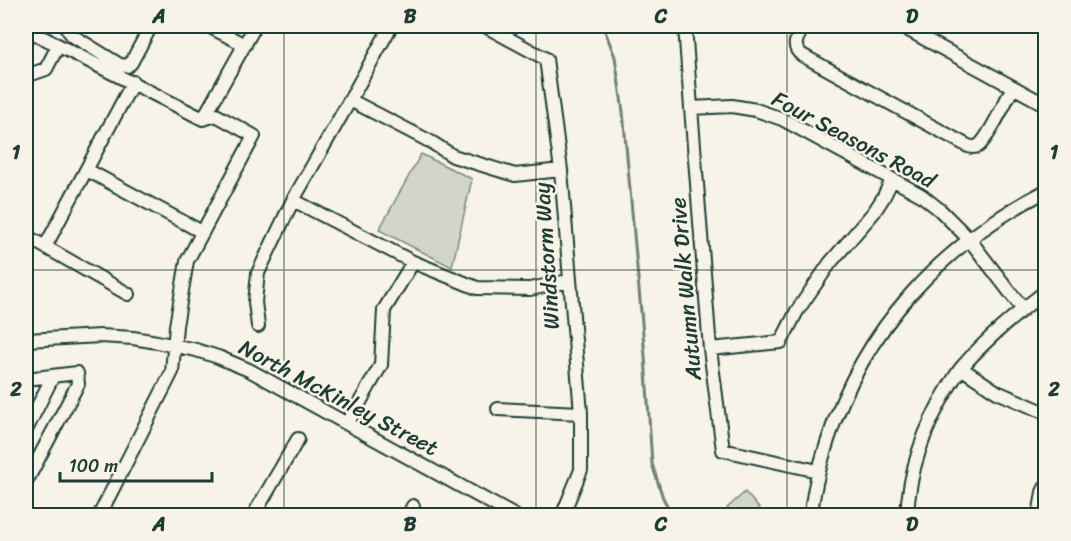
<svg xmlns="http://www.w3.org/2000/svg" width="1071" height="541" font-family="Sriracha,sans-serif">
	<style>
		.green { fill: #d3d5ca; stroke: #79897f; stroke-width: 1.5 }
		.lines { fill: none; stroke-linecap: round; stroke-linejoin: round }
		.stream { stroke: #6f8077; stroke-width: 3 }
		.minor-casing { stroke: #1f3d34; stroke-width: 16 }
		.minor { stroke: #f7f3e8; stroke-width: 12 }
		.grid { fill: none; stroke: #1f3d34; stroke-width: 1.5; stroke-opacity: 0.55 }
		.labels { text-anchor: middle; stroke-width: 5; stroke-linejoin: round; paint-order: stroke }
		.street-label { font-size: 22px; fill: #1f3d34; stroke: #f7f3e8 }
		.neatline { fill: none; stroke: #1f3d34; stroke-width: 2 }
		.grid-label { font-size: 20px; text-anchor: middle; font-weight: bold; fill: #1f3d34 }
	</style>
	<rect width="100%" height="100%" fill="#f7f3e8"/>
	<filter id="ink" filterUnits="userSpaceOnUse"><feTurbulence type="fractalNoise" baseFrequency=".0167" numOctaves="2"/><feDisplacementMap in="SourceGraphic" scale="12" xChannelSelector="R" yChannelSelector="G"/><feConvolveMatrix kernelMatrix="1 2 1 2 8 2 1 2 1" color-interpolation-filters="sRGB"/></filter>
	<g filter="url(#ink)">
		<path class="green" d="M421,154l51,25 -20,88 -73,-37z
			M745,492l20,23h-32l-6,-7z"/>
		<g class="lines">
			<path class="stream" d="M603,26l12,31 8,55 22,244 7,108 11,34 10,18"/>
			<g class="minor-casing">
				<path id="minor" d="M69,26l-1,4 5,6 47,29 7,1 4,-3 20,-37
					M208,26l37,19
					M485,26l61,33 15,111 20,243v57l-19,46
					M685,26l6,82 19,241 13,101 95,21
					M804,26c-6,10 -14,20 -2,29l166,91c4,1 6,2 10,0 9,-5 29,-47 35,-59
					M901,26l145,79
					M1044,26l2,1
					M26,29l177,90
					M26,76l20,-7 12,-23
					M350,100l81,42 22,14 62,19 46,-5
					M691,108l41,-2 24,4 26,9 139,76 19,15 29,29 54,70
					M203,119l52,-93
					M87,170l115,62
					M293,200l120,62 64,26 53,1 39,-8
					M26,236l102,58
					M45,247l88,-165
					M258,326l-3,-24 3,-29 35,-73 57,-100 41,-74
					M26,340l75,-4 32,2 24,4 39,8 22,7 31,13 266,146
					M710,349l71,-7 16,-31 33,-48 44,-51 9,-14 9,-18
					M961,368l36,24 49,21
					M26,379l51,-6 1,11 -52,98
					M498,409l83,4
					M347,423l9,-14 25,-44 3,-55 29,-48
					M26,430l27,-54
					M99,516l73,-144 4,-46 11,-65 67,-125 -38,-21 -13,4
					M253,516l45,-77
					M408,516l5,-10
					M811,516c2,-27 9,-51 17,-76 36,-112 114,-196 218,-249
					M907,516c2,-47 19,-92 43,-131 4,-6 8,-14 13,-19 24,-28 53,-52 83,-75
					M1039,516l4,-24 3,-6"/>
			</g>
			<use href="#minor" class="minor"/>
		</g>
	</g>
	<path class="grid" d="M284,26v490M536,26v490M787,26v490M26,270h1020"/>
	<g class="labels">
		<g class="street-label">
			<text transform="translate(854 139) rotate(28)" y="8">Four Seasons Road</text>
			<text transform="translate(546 256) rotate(-94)" y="8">Windstorm Way</text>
			<text transform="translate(685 289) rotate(-95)" y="8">Autumn Walk Drive</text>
			<text transform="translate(339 397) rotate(28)" y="8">North McKinley Street</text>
		</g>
	</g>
	<rect width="1071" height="541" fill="none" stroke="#f7f3e8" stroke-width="66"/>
	<path d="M60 472v9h152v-9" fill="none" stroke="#1f3d34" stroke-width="3"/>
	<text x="69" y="472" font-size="18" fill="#1f3d34" stroke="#f7f3e8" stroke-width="4.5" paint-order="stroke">100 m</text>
	<rect x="33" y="33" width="1005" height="475" class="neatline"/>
	<g class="grid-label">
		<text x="159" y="23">A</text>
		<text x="410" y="23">B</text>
		<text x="661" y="23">C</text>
		<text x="912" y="23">D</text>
		<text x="16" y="159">1</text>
		<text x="1054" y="159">1</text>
		<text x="16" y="396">2</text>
		<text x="1054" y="396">2</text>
		<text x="159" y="531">A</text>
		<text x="410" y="531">B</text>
		<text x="661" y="531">C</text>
		<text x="912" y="531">D</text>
	</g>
</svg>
